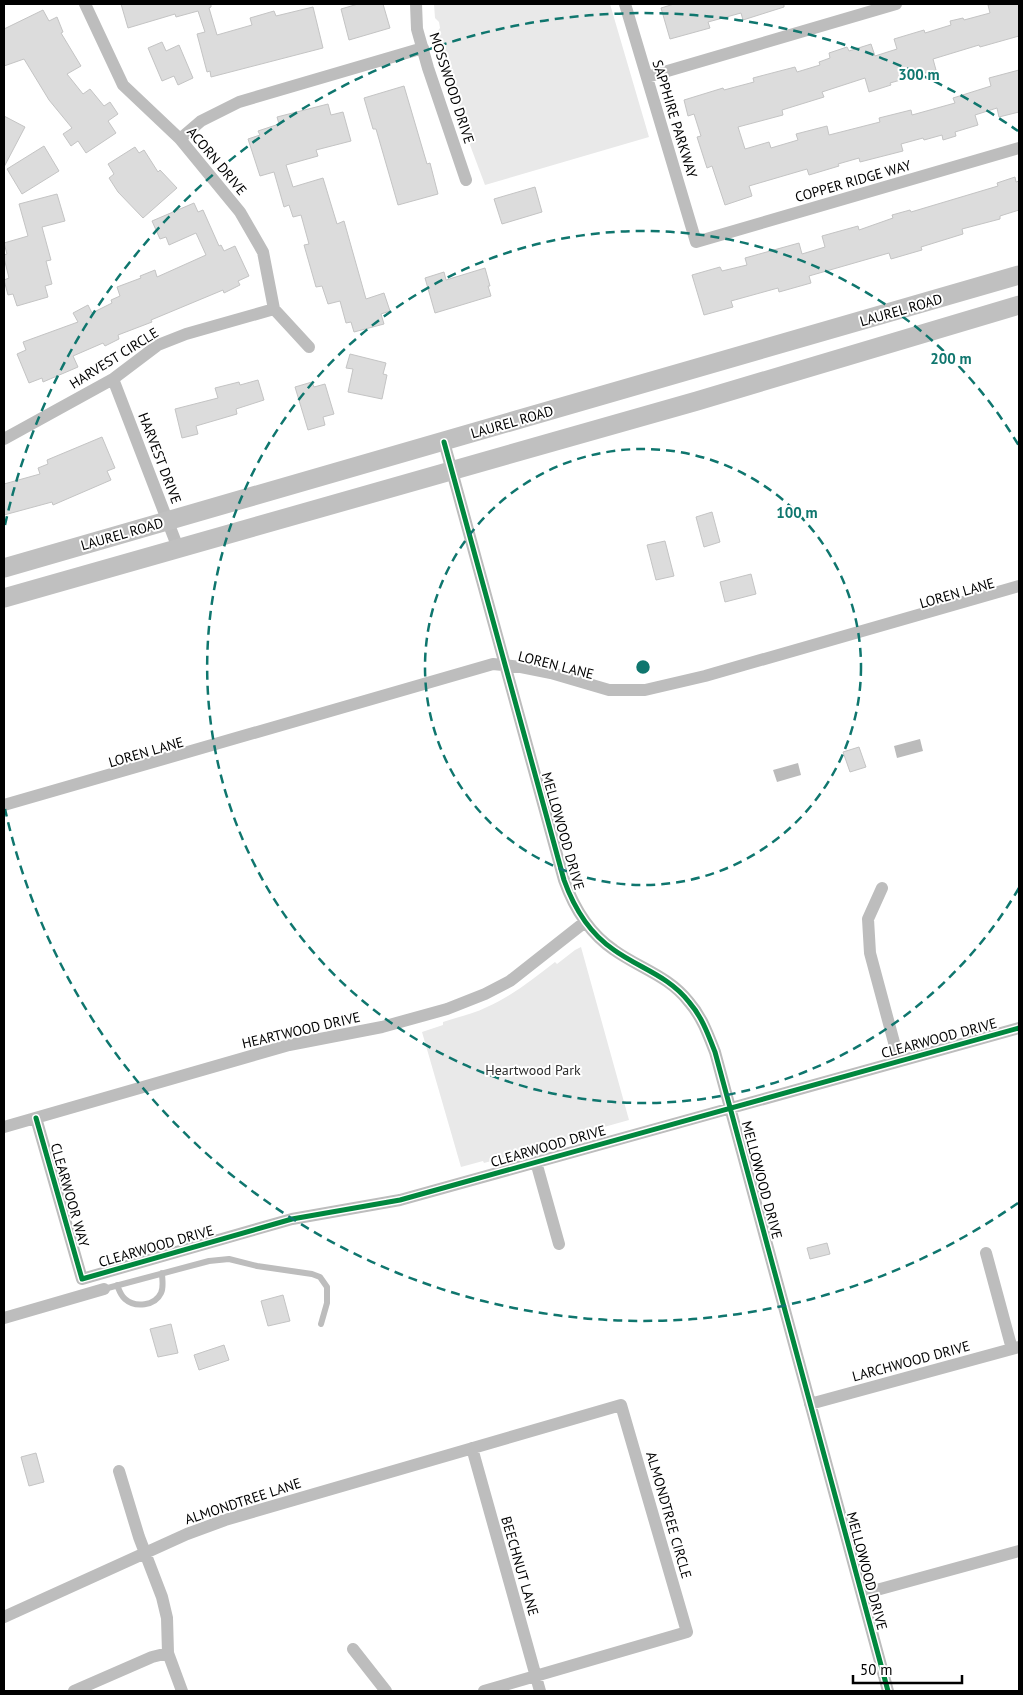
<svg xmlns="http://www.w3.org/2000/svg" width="1023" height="1695" font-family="'PT Sans',sans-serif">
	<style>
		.green { fill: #e9e9e9 }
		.water { fill: #bbb }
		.building { fill: #dcdcdc; stroke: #c4c4c4 }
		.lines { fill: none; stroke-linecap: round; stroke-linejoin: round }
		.service { stroke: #bdbdbd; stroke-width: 6 }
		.minor { stroke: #bdbdbd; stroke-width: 12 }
		.secondary { stroke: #c0c0c0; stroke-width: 19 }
		.cycleway-casing { stroke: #fff; stroke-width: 8 }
		.cycleway { stroke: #00873e; stroke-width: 5 }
		.ring { fill: none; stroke: #0f766e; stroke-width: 2.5; stroke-dasharray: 9 6 }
		.labels { text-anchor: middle; stroke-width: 4; stroke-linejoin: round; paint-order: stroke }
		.street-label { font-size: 14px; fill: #000; stroke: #fff }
		.park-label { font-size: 14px; fill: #2e2e2e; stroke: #fff }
		.centre { fill: #0f766e; stroke: #fff; stroke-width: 2.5 }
		.ring-label { font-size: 15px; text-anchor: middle; font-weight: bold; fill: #0f766e; stroke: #fff; stroke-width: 4; stroke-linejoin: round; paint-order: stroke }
	</style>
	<rect width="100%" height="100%" fill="#fff"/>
	<path class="green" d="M434,4h176l39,133 -164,48 -15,-40 -23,-78 2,-6 -1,-5 -5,-4 -6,-20 3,-4 -1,-6 -4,-4z
		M581,947l48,173 -32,9v2l-113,32 -1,-2 -22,6 -39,-135 21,-7v-3c14,-5 30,-8 44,-15 25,-11 46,-28 68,-45l2,2 18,-14z"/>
	<path class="water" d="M920,739l3,12 -26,7 -3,-12z
		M798,763l3,12 -24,7 -4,-12z"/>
	<path class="building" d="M121,4h90v3l-2,1 8,27 35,-10 -2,-7 24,-7 2,5 37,-9 10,41 -112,29 -1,-6 -3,1 -10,-38 8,-2 -7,-21 -22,6 -1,-3 -47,14z
		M358,4h25l7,24 -41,12 -8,-31z
		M674,4h110v3l-41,13 -2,-7 -33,9 2,6 -40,11 -9,-31z
		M994,4h25v32l-39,11 -1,-2 -46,14 3,11 -46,13 1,2 -22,7 -4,-14 -43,14 2,5 -42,13 1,5 -45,12 7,22 24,-7 2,6 27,-8 -2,-6 31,-8 2,9 51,-13 -1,-4 32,-8 1,5 43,-12 -2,-5 38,-12 -2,-8 30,-8v42l-20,5 -2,-9 -22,7 3,10 -23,7 1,4 -13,4 -1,-5 -18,5 -1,-2 -22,6 2,7 -43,11 -1,-4 -21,6 1,2 -30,9 -2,-6 -58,17 3,10 -27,9 -13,-39 -5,2 -10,-31 4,-1 -7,-22 -6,2 -4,-16 39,-12 1,2 30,-8 -1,-4 42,-11 2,5 23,-7 -1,-3 11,-4 -1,-5 18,-6 2,4 22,-7 4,12 22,-7 -3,-10 30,-9 1,3 26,-8 -1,-4 13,-3 1,2 26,-7 -2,-8z
		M43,10l6,11 8,-4 6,15 -2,1 20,33 -14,8 16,20 7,-5 14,17 6,-4 8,12 -10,7 8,12 -30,20 -8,-12 -7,5 -8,-12 9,-6 -23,-28 -25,-41 -20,7v-37z
		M162,42l4,9 13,-6 14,33 -15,7 -4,-9 -12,5 -14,-33z
		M404,86l23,78 3,-1 8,31 -40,11 -22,-76h-3l-9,-31z
		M328,104l3,11 12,-3 8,29 -35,9 2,6 -32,9 7,22 30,-9 14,46 7,-3 22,78 18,-6 6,18 -9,3 3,10 -30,8 -3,-10 -5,1 -6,-22 -12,3 -6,-18 -6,1 -12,-42 5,-1 -8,-29 -8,2 -4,-12 -5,2 -10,-35 -14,4 -12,-37 12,-4 -2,-4 21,-7 -2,-7z
		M4,116l21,11 -21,40z
		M44,146l15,25 -37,23 -15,-25z
		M135,147l4,6 5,-3 14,22 2,-2 17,18 -34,30 -25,-26 -9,-14 5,-4 -6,-10z
		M1015,177l1,5 3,-1v29l-19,6v3l-38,10 1,5 -42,13 1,3 -31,9 -2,-6 -80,23 2,7 -32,9 -1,-4 -47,13 2,6 -29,8 -12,-40 28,-8 2,4 25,-6 -2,-7 54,-15 3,11 23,-7 -3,-11 36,-10 1,4 34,-12 -1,-3 18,-5 1,2 87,-26 -1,-3z
		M535,187l7,25 -40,12 -8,-25z
		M57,194l8,27 -23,6 9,33 -5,1 6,23 -7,2 3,11 -31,9 -4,-12 -5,1 -4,-15 5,-2 -5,-20v-3l3,-1 -3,-11 24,-7 -9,-32z
		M194,203l4,9 5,-2 16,36 2,-1 3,6 11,-5 14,30 -11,5 2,4 -16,8 -1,-3 -72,30 1,2 -34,13 1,4 -14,7 -2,-3 -30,13 5,11 -35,15 -1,-4 -13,5 -12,-29 9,-4 -3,-8 55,-20 -5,-9 15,-8 4,8 20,-10 -1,-3 9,-4 -3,-9 24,-9 -1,-2 15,-6 2,7 49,-22 -10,-22 -27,12 -3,-8 -6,2 -8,-18z
		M485,268l5,18h-2l3,10 -56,17 -10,-35 19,-6 2,8z
		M350,354l36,9 -3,11 4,1 -5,24 -34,-7 5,-23 -7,-1z
		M258,380l6,20 -28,9 1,5 -41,12 2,8 -16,4 -7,-29 43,-11 -3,-10 24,-6 1,3z
		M312,382l2,5 11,-3 9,30 -11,3 2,8 -17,5 -13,-43z
		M102,437l13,31 -8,3 4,9 -58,25 -1,-3 -48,13v-31l36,-10 -2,-6 10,-4 -1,-4z
		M712,512l8,30 -16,5 -8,-30z
		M665,541l9,35 -18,4 -9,-35z
		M751,574l5,20 -31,8 -5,-20z
		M859,747l7,20 -16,5 -7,-20z
		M827,1243l3,11 -20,5 -3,-11z
		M283,1295l7,26 -22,5 -7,-25z
		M171,1324l7,29 -20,4 -8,-28z
		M224,1345l5,15 -30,10 -5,-15z
		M36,1453l8,29 -15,4 -8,-29z"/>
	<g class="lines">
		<path class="service" d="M117,1285c2,5 4,11 8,14 10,9 30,7 36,-6 3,-6 1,-14 1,-20
			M104,1289l105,-28 20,-2 28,7 55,8 8,3 7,10v16l-6,21"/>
		<path class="minor" d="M85,4l38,81 57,54 60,73 23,40 11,57 35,38
			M416,4l1,25 11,39 38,112
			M625,4l71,238 323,-94
			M647,77l249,-73
			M180,139l21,-18 38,-19 184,-54
			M113,379l65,169
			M4,439l109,-60 45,-34 28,-11 88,-25
			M444,442l120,438c10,28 25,53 50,70 25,18 55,26 75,52 13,15 19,32 26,50l173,639
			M4,805l489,-141 28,3 30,6 58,17h36l60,-14 314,-90
			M882,888l-14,31 2,34 29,108
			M36,1118l46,161 210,-60 108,-19 619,-172
			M4,1127l285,-82 93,-18 65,-18 38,-15 25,-13 75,-59
			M536,1162l23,82
			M986,1253l26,96
			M4,1318l100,-29
			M810,1404l209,-57
			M472,1448l68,243
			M119,1471l20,66 23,60 5,21 1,35 14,38
			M862,1594l157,-43
			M4,1617l183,-83 38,-14 396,-115 66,227 -203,59
			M353,1649l33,42
			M74,1691l78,-34 16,-4"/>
		<path class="secondary" d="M4,568l1015,-293
			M4,598l693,-197 322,-96"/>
		<g class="cycleway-casing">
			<path id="cycleway" d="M444,442l120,438c10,28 25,53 50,70 25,18 55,26 75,52 13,15 19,32 26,50l173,639
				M36,1118l46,161 210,-60 108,-19 619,-172"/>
		</g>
		<use href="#cycleway" class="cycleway"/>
	</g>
	<g class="ring">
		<circle cx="643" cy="667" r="218"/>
		<path d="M1019 888A436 436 0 1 1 1019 446"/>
		<path d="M1018 1203A654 654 0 0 1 5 809M5 525A654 654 0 0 1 1018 131"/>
	</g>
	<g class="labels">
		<g class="street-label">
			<text transform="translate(452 88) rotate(72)" y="5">MOSSWOOD DRIVE</text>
			<text transform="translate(675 119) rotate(73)" y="5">SAPPHIRE PARKWAY</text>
			<text transform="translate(217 161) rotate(50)" y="5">ACORN DRIVE</text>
			<text transform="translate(853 181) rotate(-16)" y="5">COPPER RIDGE WAY</text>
			<text transform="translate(901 310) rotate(-16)" y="5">LAUREL ROAD</text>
			<text transform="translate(114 358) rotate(-32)" y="5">HARVEST CIRCLE</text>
			<text transform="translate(512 422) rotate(-16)" y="5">LAUREL ROAD</text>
			<text transform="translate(160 458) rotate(69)" y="5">HARVEST DRIVE</text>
			<text transform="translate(122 534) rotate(-16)" y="5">LAUREL ROAD</text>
			<text transform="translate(957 593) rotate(-16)" y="5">LOREN LANE</text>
			<text transform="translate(556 665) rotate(14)" y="5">LOREN LANE</text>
			<text transform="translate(146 752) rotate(-16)" y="5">LOREN LANE</text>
			<text transform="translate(563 831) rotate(74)" y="5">MELLOWOOD DRIVE</text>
			<text transform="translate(301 1030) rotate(-13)" y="5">HEARTWOOD DRIVE</text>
			<text transform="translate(939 1038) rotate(-15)" y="5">CLEARWOOD DRIVE</text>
			<text transform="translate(548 1146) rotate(-16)" y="5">CLEARWOOD DRIVE</text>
			<text transform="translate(762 1180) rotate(75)" y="5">MELLOWOOD DRIVE</text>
			<text transform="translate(70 1195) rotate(74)" y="5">CLEARWOOR WAY</text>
			<text transform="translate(156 1246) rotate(-16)" y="5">CLEARWOOD DRIVE</text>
			<text transform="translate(911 1361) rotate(-15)" y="5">LARCHWOOD DRIVE</text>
			<text transform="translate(243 1501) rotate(-18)" y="5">ALMONDTREE LANE</text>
			<text transform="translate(669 1515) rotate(74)" y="5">ALMONDTREE CIRCLE</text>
			<text transform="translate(520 1566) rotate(74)" y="5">BEECHNUT LANE</text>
			<text transform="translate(867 1571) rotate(75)" y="5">MELLOWOOD DRIVE</text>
		</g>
		<g class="park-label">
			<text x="533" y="1075">Heartwood Park</text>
		</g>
	</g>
	<circle cx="643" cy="667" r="8" class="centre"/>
	<g class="ring-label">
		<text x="919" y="80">300 m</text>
		<text x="951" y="364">200 m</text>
		<text x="797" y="518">100 m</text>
	</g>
	<rect width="1023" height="1695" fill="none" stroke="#000000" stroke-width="10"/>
	<path d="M853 1675v8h109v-8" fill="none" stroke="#000000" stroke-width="2.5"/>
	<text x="860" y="1675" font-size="15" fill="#000000" stroke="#ffffff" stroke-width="4" paint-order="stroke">50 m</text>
</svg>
